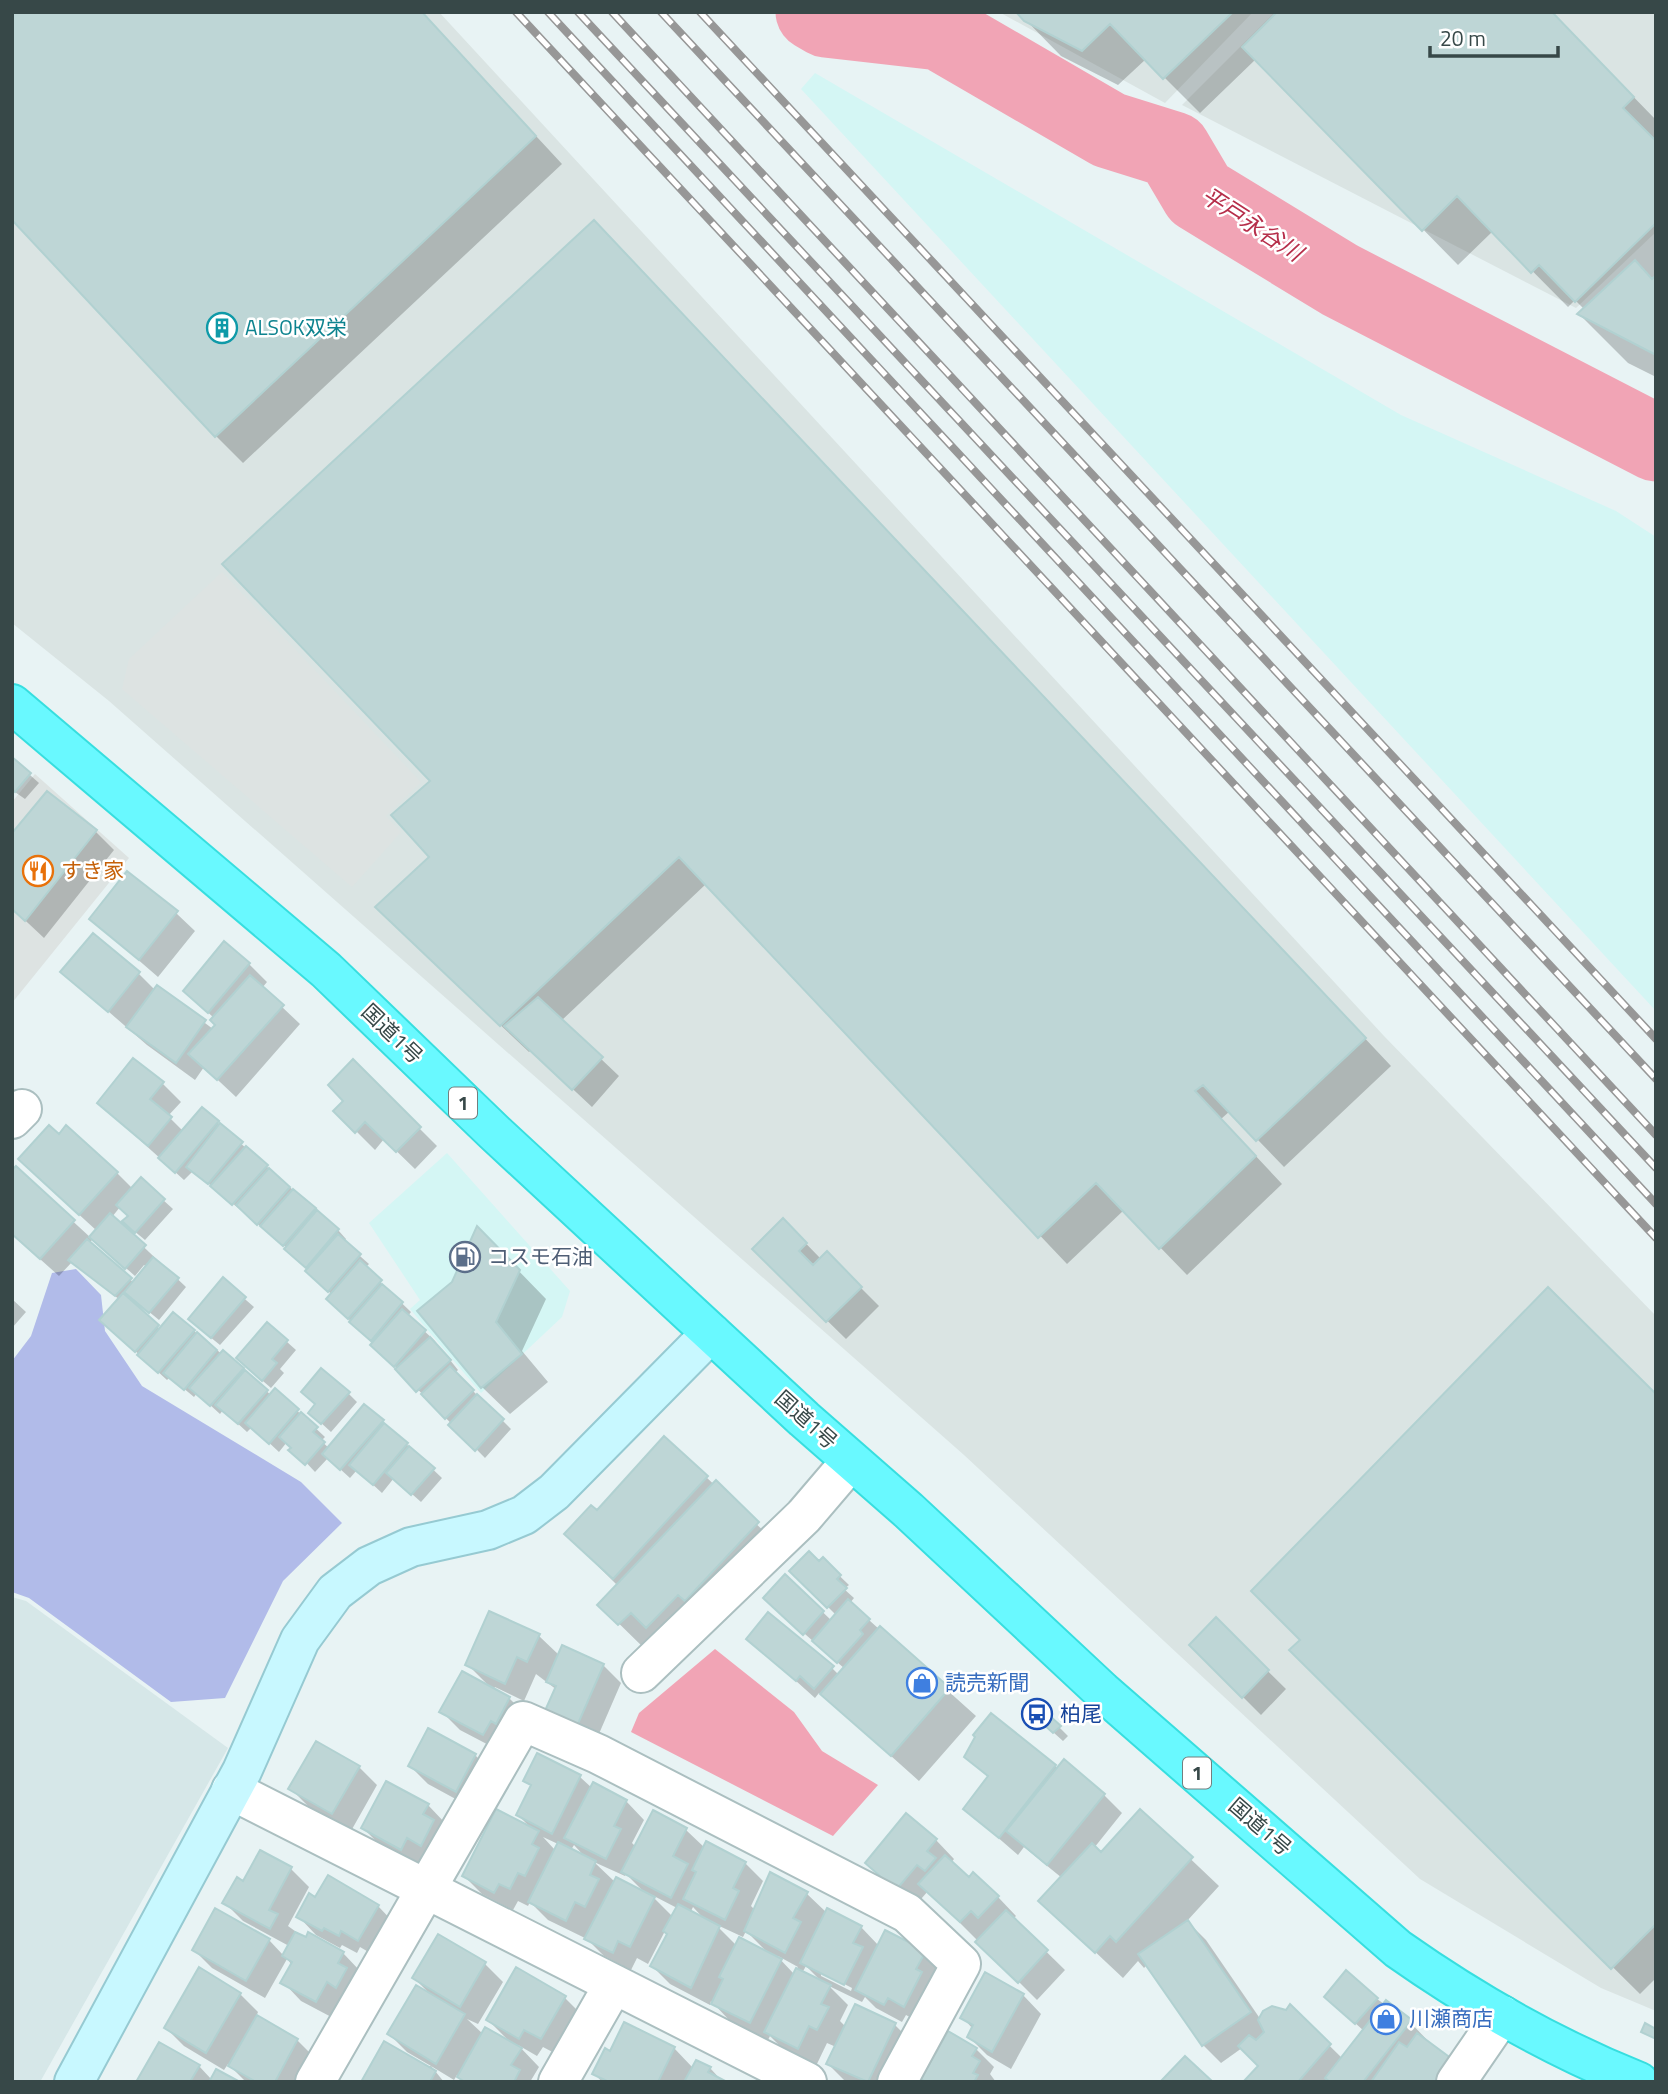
<svg xmlns="http://www.w3.org/2000/svg" width="1668" height="2094" font-family="'Titillium Web','Noto Sans JP',sans-serif">
	<style>
		.residential { fill: #d6e7e8 }
		.commercial { fill: #d4f6f4 }
		.industrial { fill: #dae4e3 }
		.green { fill: #b1bbe9 }
		.parking { fill: #dde3e2 }
		.water { fill: #f1a4b5 }
		.shadow { fill: #0003; fill-rule: evenodd }
		.lines { fill: none; stroke-linecap: round; stroke-linejoin: round }
		.river { stroke: #f1a4b5; stroke-width: 77 }
		.building { fill: #bed6d6; stroke: #b1d1d1; stroke-width: 2 }
		.street-casing { stroke: #abbfc0; stroke-width: 42 }
		.secondary-casing { stroke: #96cad2; stroke-width: 42 }
		.highway-casing { stroke: #37dedf; stroke-width: 42 }
		.street { stroke: #fff; stroke-width: 38 }
		.secondary { stroke: #c8f8ff; stroke-width: 38 }
		.highway { stroke: #69f9ff; stroke-width: 38 }
		.rail-casing { stroke: #979797; stroke-width: 8 }
		.rail { stroke: #fff; stroke-width: 5; stroke-dasharray: 16; stroke-linecap: butt }
		.labels { text-anchor: middle; stroke-width: 5; stroke-linejoin: round; paint-order: stroke }
		.shield { fill: #fff; stroke: #737f7f; stroke-width: 2 }
		.shield-label { font-size: 19px; font-weight: bold; fill: #374848 }
		.culture-label { font-size: 21px; fill: #0d838f; stroke: #fff; text-anchor: start }
		.food-label { font-size: 21px; fill: #c56008; stroke: #fff; text-anchor: start }
		.street-label { font-size: 21px; fill: #374848; stroke: #fff }
		.service-label { font-size: 21px; fill: #4e5e75; stroke: #fff; text-anchor: start }
		.shop-label { font-size: 21px; fill: #366cbe; stroke: #fff; text-anchor: start }
		.transit-label { font-size: 21px; fill: #164399; stroke: #fff; text-anchor: start }
		.water-label { font-size: 23px; font-style: italic; fill: #b62e4a; stroke: #fff }
	</style>
	<rect width="100%" height="100%" fill="#e8f3f4"/>
	<path class="residential" d="M12,1597l14,4 202,147 -188,334h-28z"/>
	<path class="commercial" d="M815,73l586,342 215,96 40,26v474l-855,-922z
		M447,1153l123,138 -8,26 -81,76 -71,-84 10,-9 -51,-77z"/>
	<path class="industrial" d="M12,12h427l945,1024 272,280v695l-55,-23 -181,-109 -456,-424 -855,-754 -97,-78z
		M999,12h254l-88,91z
		M1275,12h381v220l-80,76 -394,-203z"/>
	<path class="green" d="M76,1269l25,26 4,36 37,55 159,96 41,41 -59,58 -58,117 -54,4 -142,-104 -17,-6v-231l19,-25 21,-63z"/>
	<path class="parking" d="M222,572l199,210 -35,34 15,16 -49,55 -230,-198 7,-30z
		M35,774l94,84 -117,145v-201z"/>
	<path class="water" d="M715,1649l79,63 28,39 56,34 -45,51 -202,-104 8,-19z"/>
	<path class="shadow" d="M421,12l141,152 -319,299 -27,-27z
		M1018,12h533l105,108v257l-28,-14 -49,-49 5,-5 -9,-9 -7,7 -75,-76 -35,34 -202,-206 -56,54 -54,-54 -28,26 -57,-29z
		M621,249l770,817 -107,101 -54,-56 -9,8 61,65 -95,91 -63,-65 -57,54 -361,-380 -145,137 58,55 -27,31 -61,-57 -2,2 -125,-118 27,-76 1,-77z
		M12,759l27,24 -14,16 -13,-9z
		M96,832l18,18 -70,88 -32,-30z
		M176,913l19,18 -37,46 -67,-58z
		M249,964l18,18 -5,6 38,36 -64,73 -32,-30 -9,13 -48,-35 -84,-73 76,2 16,16 2,-3 56,42 4,-4 -3,-7 -29,-27z
		M353,1062l84,84 -22,23 -31,-30 -9,11 -39,-39 10,-10z
		M162,1083l19,19 -13,14 15,15 19,-22 136,121 8,9 -2,3 25,22 -4,4 46,44 -3,4 26,24 24,30 -3,3 56,56 -26,29 -148,-151 -5,-12 -45,-47 -94,-77 -9,9 -85,-77z
		M59,1136l58,37 16,16 8,-9 32,29 -28,31 -12,-10 -3,-14 -10,-9 -8,10 74,70 -27,33 -28,-23 -3,3 32,29 34,2 77,64 4,-5 50,47 -4,4 8,7 53,-27 60,57 -21,24 -27,-24 -12,15 -25,-23 -7,8 -22,-20 -13,14 -28,-30 -8,10 -27,-25 -5,5 -24,-22 -3,4 -23,-21 -3,4 -24,-20 -3,3 -57,-52 10,-28 -48,-38 -13,14 -47,-42v-61l4,-4 75,69 6,-7 -59,-54zM93,1239l42,37 9,-11 3,2 -13,16 -45,-40z
		M783,1220l38,39 6,-5 52,52 -33,33 -92,-90z
		M478,1229l68,70 -24,52 26,31 -38,32 -28,-27 -62,-76 33,-28z
		M223,1280l31,27 -34,38 -21,-17z
		M12,1299l14,13 -14,16z
		M268,1325l28,25 -16,19 4,4 -13,15 -24,-21z
		M348,1393l9,9 -26,30 -12,-11 -2,-16z
		M1656,1396v582l-16,16 -348,-344z
		M706,1477l79,74 -138,100 -47,-46 18,-19 -52,-52 31,-21z
		M823,1560l26,25 -5,4 10,9 -4,5 126,113 -57,65 -85,-76 -15,-12 -4,5 -66,-59 83,29 7,7 6,-6 -71,-62 11,-31 47,45 4,-6 -44,-44 27,-7z
		M490,1614l49,22 20,19 44,10 18,18 -26,60 -31,-12 -7,-41 -21,-16 -12,27 -29,-14 -2,3 16,8 18,18 -25,36 -42,-22 -18,-18 47,-26 -22,-22z
		M1216,1620l70,69 -25,26 -70,-70z
		M1044,1724l15,3 9,9 -5,5z
		M475,1755l18,18 -19,36 -46,-25 -18,-18z
		M538,1755l42,22 12,11 34,13 18,19 -12,23 4,4 18,-35 32,18 19,18 40,15 18,18 -12,25 5,5 50,-18 21,20 34,14 18,19 46,7 18,18 -20,53 -17,-9 -4,7 -26,-14 -11,-11 -3,5 -33,-16 19,19 -8,16 6,6 49,-2 18,18 -19,39h-48l-18,-18 8,-17 -9,-4 -11,23 -32,-16 -14,-14 -2,4 -37,-18 -20,-21 -1,4 -40,-21 -18,-18 17,-31 -4,-4 -17,33 -11,-6 -6,12 -27,-14 -17,-17 -39,-19 -18,-18 -2,4 -10,-5 -5,9 -31,-16 -18,-18 67,-48 -13,-13 14,-28 -7,-6zM543,1837l15,7 -3,6zM574,1845l11,12 -14,-7zM594,1862l31,14 1,-2 19,19 -30,-11zM652,1895l25,13 -4,9 -21,-21zM693,1907l12,13 -15,-7zM715,1924l28,13 3,-6 22,22 -31,-7zM778,1956l20,11 -4,7 -16,-17zM806,1966l15,15 -19,-8zM821,1972l31,16 -1,3 -30,-15z
		M966,1757l89,9 49,29 18,18 -28,35 7,6 39,-43 79,75 -32,35 19,19 55,80 25,-8 4,-5 52,51 22,-27 -29,-26 42,-6 33,23 57,60h-221l14,-16 -18,-18 -21,15 -18,-18 -55,-81 -4,4 -6,-7 -15,17 -82,-77 21,-23 -38,-31 -6,8 -53,-46 24,-31z
		M359,1767l18,18 -26,46 -42,-24 -19,-19z
		M428,1805l18,19 -27,43 -38,-21 -18,-18z
		M936,1840l18,19 -3,4 18,17 4,-5 25,22 18,19 -3,3 52,51 -28,30 -109,-109 -13,15 -48,-43z
		M291,1869l18,18 -21,39 18,13 37,14 18,19 -26,47 -34,-18 -18,-19 9,-17 -5,-6 -22,39 -53,-30 -18,-18 75,-10 15,16 5,-10 -46,-25 -18,-18 19,-20z
		M316,1899l62,7 18,19 -19,32 -17,-10 -3,6 -15,-8 -2,3 -24,-13 -18,-19z
		M485,1964l18,18 -25,42 -11,-5 16,15 27,8 -22,-22 77,-22 18,18 -23,40 -17,-9 -6,9 -19,-11 21,22 -9,15h-66l-7,-7 -3,5 -23,-14 13,16h-81l68,-16 -24,-14 -18,-18 40,-41 -15,-15z
		M240,1994l18,18 -2,5 41,23 18,18 -12,24h-57l-18,-18 -4,6 -40,-24 -18,-18z
		M1023,1995l18,19 -30,55 -24,-14 -18,-18 4,-8 -11,-12z
		M949,2033l27,16 18,18 -4,7 6,8h-69z
		M674,2048l19,20h17l13,14h-121l-8,-9 17,-20z
		M199,2066l13,14 24,2h-98z"/>
	<g class="lines">
		<path class="river" d="M814,12l12,7 114,13 169,98 64,20 26,44 141,86 316,163"/>
	</g>
	<path class="building" d="M12,12h410l114,124 -321,301 -203,-217z
		M1016,12h217l-70,67 -53,-55 -28,27 -58,-30z
		M1277,12h275l82,85 -11,11 33,33v82l-81,79 -36,-37 -8,8 -74,-77 -35,35 -180,-184z
		M594,220l772,818 -110,103 -53,-56 -8,6 61,65 -97,93 -63,-66 -58,55 -359,-381 -179,169 -125,-119 54,-50 -38,-42 39,-34 -208,-217z
		M1635,260l17,19 4,-4v80l-79,-41z
		M12,757l19,16 -16,19 -3,-3z
		M47,791l50,39 -72,91 -13,-12v-76z
		M127,871l51,40 -39,49 -50,-41z
		M93,933l47,39 -32,40 -48,-40z
		M224,941l26,22 -42,50 -25,-22z
		M250,975l34,30 -67,75 -29,-26 27,-29 -5,-5z
		M157,985l49,35 -30,43 -50,-36z
		M538,997l65,60 -31,33 -68,-64z
		M133,1058l31,24 -14,17 22,18 -24,29 -51,-43z
		M353,1059l68,68 -25,25 -31,-30 -10,11 -22,-22 10,-10 -15,-16z
		M202,1107l17,14 -44,52 -17,-15z
		M220,1123l23,19 -35,42 -22,-17z
		M49,1125l10,9 7,-9 52,47 -39,43 -61,-56z
		M246,1146l22,19 -36,40 -22,-19z
		M16,1166l59,54 -35,39 -28,-25v-64z
		M269,1168l21,19 -33,38 -21,-20z
		M141,1177l24,22 -30,34 -13,-12 6,-5 -12,-11z
		M293,1189l23,19 -33,38 -23,-20z
		M317,1210l22,19 -33,39 -22,-19z
		M110,1213l36,32 -21,24 -36,-32z
		M783,1218l24,25 -8,8 14,14 14,-14 35,36 -36,35 -74,-73z
		M477,1226l43,44 -24,52 26,32 -41,34 -64,-77 35,-29z
		M338,1234l23,20 -33,38 -23,-21z
		M87,1239l45,39 -17,18 -47,-36z
		M153,1257l26,21 -30,35 -25,-21z
		M360,1260l22,20 -34,39 -22,-20z
		M223,1277l23,20 -35,41 -23,-19z
		M382,1284l21,18 -32,39 -22,-19z
		M1548,1287l108,107v530l-45,45 -322,-319 11,-10 -49,-49z
		M123,1293l36,32 -24,27 -36,-32z
		M402,1309l24,21 -32,37 -24,-22z
		M173,1312l22,18 -37,43 -21,-18z
		M267,1322l21,18 -16,19 5,4 -15,18 -26,-23z
		M197,1332l20,18 -33,40 -21,-17z
		M430,1337l21,23 -35,32 -21,-23z
		M223,1350l21,18 -34,38 -21,-18z
		M450,1366l24,24 -29,29 -24,-25z
		M321,1368l29,24 -29,32 -13,-11 7,-9 -14,-12z
		M245,1370l23,20 -30,34 -23,-19z
		M275,1388l24,21 -30,35 -24,-21z
		M477,1394l27,25 -29,32 -27,-26z
		M364,1404l20,16 -44,50 -18,-16z
		M301,1412l17,15 -5,5 12,10 -20,23 -17,-15 3,-2 -12,-11z
		M384,1423l24,20 -35,42 -24,-20z
		M664,1436l44,40 -95,103 -49,-45 27,-29 6,5z
		M409,1446l26,22 -24,27 -25,-22z
		M716,1480l43,42 -74,79 -7,-6 -32,33 -15,-15 -13,12 -21,-20z
		M809,1551l10,10 4,-4 18,18 -4,4 10,9 -20,20 -38,-37z
		M785,1574l39,37 -21,24 -40,-37z
		M848,1599l22,20 -10,11 3,4 -26,29 -25,-22z
		M489,1611l51,23 -13,28 -10,-5 -12,27 -40,-19z
		M768,1612l66,54 -20,23 -14,-13 -4,5 -50,-42z
		M1216,1617l53,53 -27,28 -53,-53z
		M880,1626l70,62 -59,68 -71,-62z
		M562,1645l42,19 -27,62 -33,-13 12,-27 -10,-4z
		M462,1671l48,26 -14,27 -5,-3 -8,14 -44,-23z
		M1040,1707l21,19 -8,7 -20,-18z
		M991,1713l65,52 -57,73 -36,-29 25,-33 -24,-19 11,-20 -2,-2z
		M428,1728l48,26 -20,38 -48,-26z
		M316,1741l44,25 -28,48 -44,-25z
		M537,1753l44,22 -29,59 -36,-19 15,-30 -8,-4z
		M1064,1759l41,35 -58,71 -41,-34z
		M386,1781l43,23 -6,10 11,6 -13,26 -14,-8 -6,12 -40,-22z
		M593,1782l34,18 -13,26 7,3 -15,30 -42,-21z
		M496,1809l43,22 -7,13 7,4 -14,28 -7,-3 -8,16 -11,-5 -5,9 -32,-17z
		M1140,1809l53,48 -77,85 -6,-6 -15,17 -57,-52 54,-58 9,9z
		M653,1810l34,18 -14,28 15,8 -17,34 -50,-26z
		M906,1813l31,26 -10,12 9,7 -11,13 -8,-6 -21,25 -31,-27z
		M706,1841l40,21 -13,26 6,3 -14,29 -42,-21 13,-27 -4,-2z
		M558,1842l38,19 -6,14 9,4 -14,28 -10,-5 -9,19 -38,-19z
		M260,1850l32,17 -23,43 9,4 -8,15 -48,-26 15,-26 6,4z
		M945,1855l24,22 4,-5 26,24 -21,22 -7,-7 -11,11 -42,-38z
		M770,1872l38,20 -15,26 8,4 -16,31 -41,-22z
		M328,1875l51,30 -21,36 -17,-10 -2,5 -15,-8 -2,3 -26,-14 13,-24 6,4z
		M616,1877l39,20 -25,50 -12,-6 -5,12 -29,-14z
		M678,1904l42,22 -29,62 -41,-22 17,-32 -4,-3z
		M215,1908l55,31 -24,42 -54,-31z
		M827,1908l35,18 -9,17 10,4 -19,38 -44,-22z
		M1006,1910l42,40 -30,33 -43,-41z
		M1188,1920l63,92 -49,34 -64,-92z
		M885,1930l41,21 -10,18 6,3 -18,35 -16,-9 -4,7 -29,-15z
		M295,1932l11,5 2,-5 36,20 -6,11 9,5 -11,20 -9,-6 -11,20 -36,-19 12,-21 -10,-6z
		M438,1934l48,28 -26,45 -48,-29z
		M739,1937l43,22 -32,64 -39,-19 12,-25 -4,-2z
		M199,1967l42,26 -35,60 -42,-25z
		M516,1967l50,29 -25,43 -17,-9 -5,9 -33,-19z
		M796,1968l35,17 -10,19 8,3 -12,23 -8,-4 -11,23 -34,-17z
		M1346,1970l32,28 -23,26 -31,-27z
		M985,1972l39,22 -32,58 -25,-15 6,-12 -13,-7z
		M416,1985l49,29 -29,50 -49,-30z
		M1386,2000l26,20 -49,62h-33l-5,-4z
		M855,2004l41,19 -28,59 -42,-18z
		M1290,2004l41,40 -33,38h-55l15,-16 -20,-20 11,-11 7,5 8,-8 -6,-12 5,-9 9,-5 14,4z
		M257,2015l41,24 -23,43h-19l-28,-16z
		M624,2022l51,25 -17,35h-49l-17,-8 13,-26 5,3z
		M1645,2023l11,6v10l-15,-7z
		M485,2027l37,21 -11,17 9,5 -6,12h-49l-8,-5z
		M948,2031l29,17 -5,8 8,5 -7,12 5,2 -4,7h-48l-5,-3z
		M1417,2033l35,26 -16,23h-65l28,-40 8,5z
		M384,2041l52,30 -6,11h-69z
		M159,2042l41,23 -10,17h-54z
		M1185,2056l28,26h-53z
		M696,2060l15,7 -3,5 19,10h-43z
		M216,2069l24,13h-31z"/>
	<g class="lines">
		<g class="street-casing">
			<path id="street" d="M12,1119l10,-10
				M641,1673l163,-157 47,-55
				M231,1790l576,292
				M315,2082l208,-361 75,33 309,159 54,51 -64,118
				M558,2082l56,-98
				M1456,2082l46,-67"/>
		</g>
		<g class="secondary-casing">
			<path id="secondary" d="M74,2082l168,-311 58,-131 35,-48 34,-26 42,-19 77,-17 36,-15 30,-23 157,-159"/>
		</g>
		<g class="highway-casing">
			<path id="highway" d="M12,704l314,266 168,162 310,287 104,91 194,181 296,258c74,52 156,99 241,133"/>
		</g>
		<use href="#street" class="street"/>
		<use href="#secondary" class="secondary"/>
		<use href="#highway" class="highway"/>
		<g class="rail-casing">
			<path id="rail" d="M516,12l1140,1226
				M548,12l1108,1192
				M578,12l1078,1156
				M612,12l1044,1123
				M661,12l995,1067
				M700,12l956,1027"/>
		</g>
		<use href="#rail" class="rail"/>
	</g>
	<defs>
		<g id="building-ring" transform="scale(1.575)"><circle r="9.5" fill="#fff" stroke="#0f9aa8" stroke-width="1.5"/><path d="M-4-6H4V6H1V3H-1V6H-4ZM-2.5-4.3h1.7v1.8h-1.7ZM.8-4.3h1.7v1.8H.8ZM-2.5-1h1.7V.8h-1.7ZM.8-1h1.7V.8H.8Z" fill="#0f9aa8"/></g>
		<g id="restaurant-ring" transform="scale(1.575)"><circle r="9.5" fill="#fff" stroke="#e8710a" stroke-width="1.5"/><path d="M-5-6h1v4h1v-4h1v4h1v-4h1v5L-1.5 .5V6h-2V.5L-5-1ZM5-6V6H3V1.5H1.5Q1.5-4 5-6Z" fill="#e8710a"/></g>
		<g id="fuel-ring" transform="scale(1.575)"><circle r="9.5" fill="#fff" stroke="#5c6f8a" stroke-width="1.5"/><path d="M-5.5-6h7V0h2V4h1.3V-2.5L3-4.5l.8-.8L6-3V5H2.5V1h-1V6h-7ZM-4.2-4.7v3.2H.2V-4.7Z" fill="#5c6f8a"/></g>
		<g id="shop-ring" transform="scale(1.575)"><circle r="9.5" fill="#fff" stroke="#3f7fe0" stroke-width="1.5"/><path d="M-5-2.5h2.3a2.7 3.5 0 0 1 5.4 0H5L5.5 6h-11ZM-1.5-2.5h3a1.5 2.3 0 0 0-3 0Z" fill="#3f7fe0"/></g>
		<g id="bus-ring" transform="scale(1.575)"><circle r="9.5" fill="#fff" stroke="#1a4fb4" stroke-width="1.5"/><path d="M-5-6H5V4H4V6H2V4H-2V6H-4V4H-5ZM-3.5-4V0h7V-4ZM-3.5 1.2v1.5H-2V1.2ZM2 1.2v1.5H3.5V1.2Z" fill="#1a4fb4"/></g>
	</defs>
	<g fill-rule="evenodd">
		<use href="#building-ring" x="222" y="328"/>
		<use href="#restaurant-ring" x="38" y="871"/>
		<use href="#fuel-ring" x="465" y="1257"/>
		<use href="#shop-ring" x="922" y="1683"/>
		<use href="#bus-ring" x="1037" y="1714"/>
		<use href="#shop-ring" x="1386" y="2019"/>
	</g>
	<g class="labels">
		<g class="shield">
			<rect x="449" y="1087.5" width="28" height="31" rx="5"/>
			<rect x="1183" y="1757.5" width="28" height="31" rx="5"/>
		</g>
		<g class="shield-label">
			<text x="463" y="1110">1</text>
			<text x="1197" y="1780">1</text>
		</g>
		<g class="culture-label">
			<text x="245" y="335">ALSOK双栄</text>
		</g>
		<g class="food-label">
			<text x="61" y="878">すき家</text>
		</g>
		<g class="street-label">
			<text transform="translate(392 1034) rotate(44)" y="7">国道1号</text>
			<text transform="translate(806 1420) rotate(42)" y="7">国道1号</text>
			<text transform="translate(1260 1827) rotate(41)" y="7">国道1号</text>
		</g>
		<g class="service-label">
			<text x="488" y="1264">コスモ石油</text>
		</g>
		<g class="shop-label">
			<text x="945" y="1690">読売新聞</text>
			<text x="1409" y="2026">川瀬商店</text>
		</g>
		<g class="transit-label">
			<text x="1060" y="1721">柏尾</text>
		</g>
		<g class="water-label">
			<text transform="translate(1252 224) rotate(33)" y="8">平戸永谷川</text>
		</g>
	</g>
	<rect width="1668" height="2094" fill="none" stroke="#374848" stroke-width="28"/>
	<path d="M1430 46v10h128v-10" fill="none" stroke="#374848" stroke-width="3.5"/>
	<text x="1440" y="46" font-size="21" fill="#374848" stroke="#ffffff" stroke-width="5" paint-order="stroke">20 m</text>
</svg>
